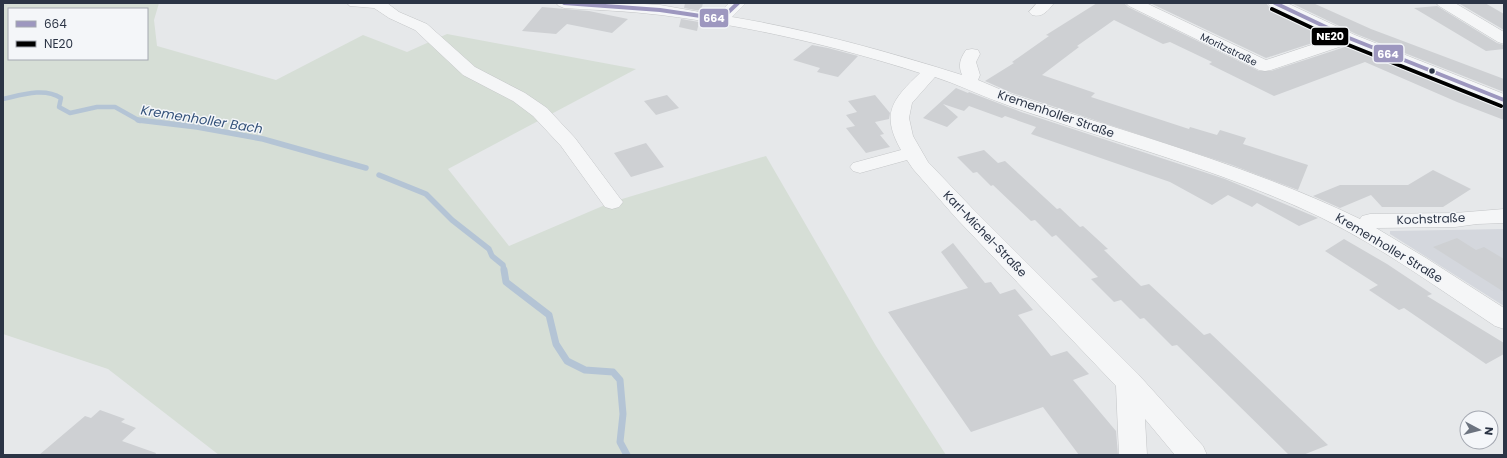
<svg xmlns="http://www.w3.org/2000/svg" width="1507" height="458" font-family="Poppins,sans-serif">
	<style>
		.built { fill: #d4d7dd }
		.green { fill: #d6ded6; fill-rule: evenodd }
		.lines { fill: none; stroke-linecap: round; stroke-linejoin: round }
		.stream-far2 { stroke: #b4c4d5; stroke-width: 4.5 }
		.stream-far1 { stroke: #b4c4d5; stroke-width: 5.5 }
		.stream { stroke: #b4c4d5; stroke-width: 7 }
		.building { fill: #ced0d3 }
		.minor-casing { stroke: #c4c6c8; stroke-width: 1 }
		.minor { fill: #f5f6f7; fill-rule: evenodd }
		.bus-1-casing { stroke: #f4f6f9; stroke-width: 6 }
		.bus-2-casing { stroke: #f4f6f9; stroke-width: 6 }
		.bus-1 { stroke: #9d97bf; stroke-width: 4 }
		.bus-2 { stroke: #000; stroke-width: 4 }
		.bus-dot { fill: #2b3445; stroke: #f4f6f9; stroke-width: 1.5 }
		.labels { text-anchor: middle; stroke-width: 3; stroke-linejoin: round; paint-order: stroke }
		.far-street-label { font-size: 10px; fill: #2b3445; stroke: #f4f6f9 }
		.street-label { font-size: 12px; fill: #2b3445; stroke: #f4f6f9 }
		.water-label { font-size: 13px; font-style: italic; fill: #34527a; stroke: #f4f6f9 }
		.line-badge { stroke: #f4f6f9; stroke-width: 1.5 }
		.badge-label { font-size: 11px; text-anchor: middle; font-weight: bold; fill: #fff }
	</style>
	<rect width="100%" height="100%" fill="#e6e8ea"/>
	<path class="built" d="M1504,229v77l-114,-72v-3z"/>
	<path class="green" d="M3,3h156l-5,17 3,26 119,34 87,-45 44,17 40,-18 189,35 -188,100 61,77 103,-44 154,-46 110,190 70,109h-727l-111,-86 -105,-35zM9,9h138v50h-138z"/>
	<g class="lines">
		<path class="stream-far2" d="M3,99c18,-4 41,-12 58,-1l-2,9 11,6 27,-6h18l25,14"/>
		<path class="stream-far1" d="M138,120l59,7 66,12 103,29
			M379,175l47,19 26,26 37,29 3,7 11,9 1,6"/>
		<path class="stream" d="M504,270l2,12 43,33 7,29 11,17 18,9 28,2 7,8 3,34 -3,28 7,13"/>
	</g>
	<path class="building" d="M685,3h18l-2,8 -17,-3z
		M1097,3h27l4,4 131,64h12l77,-25 156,60v14l-47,-18 -92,-40 -91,34 -65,-32 3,-2 -42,-20 -7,2 -49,-24 -37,26 2,1 -37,28 53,18 -4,4 98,32 1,-2 27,8 3,-5 26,8 -3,6 65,21 -10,25 -66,-25 -220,-72 -27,-12 29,-18 -2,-1 37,-26 -3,-1z
		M1150,3h116l3,4 62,30 -65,21z
		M1291,3h22l58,26 133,50v13l-148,-58z
		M1485,3l19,11v16l-44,-26z
		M1437,6l60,37 7,2v4l-18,2 -72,-43z
		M542,7l47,4 39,8 -16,14 -45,-9 -11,10 -34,-3z
		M681,19l18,3 -2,9 -18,-4z
		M812,45l16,3 30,8 -20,21 -21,-5 3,-4 -27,-8z
		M956,88l12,5 1,-1 52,20 204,67 93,39 -19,8 -42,-23 -5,4 -24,-12 -16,10 -42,-23 -139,-48 5,-7 -31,-11 -3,2 -33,-12 -5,5 -21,-7 15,13 -11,10 -24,-9z
		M667,95l12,13 -23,7 -12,-14z
		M875,95l15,18 -1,6 -14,3 9,12 -4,1 10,12 -24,6 -20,-25 9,-2 -9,-11 11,-3 -9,-11z
		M646,143l18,24 -33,10 -17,-24z
		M984,150l14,13 7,-2 52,48 3,-1 20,19 3,-1 25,23 -4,1 37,36 8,-2 55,51 6,-2 118,112 -25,10h-14l-112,-110 -5,1 -28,-28 -4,1 -19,-19 -7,2 -23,-23 7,-2 -42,-42 -4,2 -17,-17 -4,1 -38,-36 -2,1 -14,-14 -4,1 -16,-16z
		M1433,170l38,19 -28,18h-61l-11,-12 -31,13 -27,-12 27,-11h68z
		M1457,238l19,12 8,-3 20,12v33l-71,-45z
		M1344,239l43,25 45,30 -5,2 77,47v11l-18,10 -82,-56 -5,2 -30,-20 9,-5 -53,-34z
		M953,243l32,40 6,-1 9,12 15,-5 18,21 -15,5 33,41 16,-5 22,23 -16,6 43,51 2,24h-39l-36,-48 -72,25 -83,-120 80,-24 -27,-36z
		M100,410l25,9 -4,3 15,6 -14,13 34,12 -1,2h-116l46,-39 6,2z"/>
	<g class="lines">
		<g class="minor-casing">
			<path id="minor" d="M347,3h40l12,9 28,12 48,43 50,26 22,15 28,30 44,59 4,5 -4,5 -7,2 -7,-2 -44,-61 -28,-30 -20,-15 -50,-26 -48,-45 -26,-12 -15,-10 -24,-2z
				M556,3h71l33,2 57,10 12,-12h17l-14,14c78,13 154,34 230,58 -4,-10 -2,-16 4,-25l6,-1 6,1 2,4 -4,8 4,13 -2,5 33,14c117,39 238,71 349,125l2,-3 8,-2 85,-1 49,-4v14l-27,1 -22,3 -79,1 50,30 78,50v21l-9,-3c-56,-37 -112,-78 -173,-108 -83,-40 -174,-66 -262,-95 -20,-7 -41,-13 -61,-21 -22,-8 -42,-18 -64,-25l-23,26 -3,15 4,18 15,26 44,46 166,166 65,72 4,9h-32l-30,-36 2,36h-28l-3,-69 -160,-168 -43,-49 -6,-9 -47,13 -7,-2 -3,-4 3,-4 48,-13c-21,-37 -8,-51 19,-77 -84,-27 -171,-47 -259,-58 -32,-4 -65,-5 -97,-7l-5,-2z
				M1037,3h17c-6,8 -12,15 -22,12l-3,-3z
				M1126,3h20l120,57 69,-23 -65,-31 -3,-3h20l68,32 149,59v11l-156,-61 -77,26 -6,1 -6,-1 -130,-64z
				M1436,3h19l49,29v12l-6,-2 -59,-36z"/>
		</g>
		<use href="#minor" class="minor"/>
		<g class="bus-1-casing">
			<path id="bus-1" d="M564,3l96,7 61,9 17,-16
				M1275,3l74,35 155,62"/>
		</g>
		<g class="bus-2-casing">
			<path id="bus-2" d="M1272,9l74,35 155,62"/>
		</g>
		<use href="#bus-1" class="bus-1"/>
		<use href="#bus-2" class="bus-2"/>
	</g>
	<circle class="bus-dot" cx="1432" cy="71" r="3.5"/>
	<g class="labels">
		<g class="far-street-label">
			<text transform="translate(1229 49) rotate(26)" y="4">Moritzstraße</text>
		</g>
		<g class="street-label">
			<text transform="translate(1056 114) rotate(19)" y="4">Kremenholler Straße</text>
			<text transform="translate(1431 219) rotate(-2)" y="4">Kochstraße</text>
			<text transform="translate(985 234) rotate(46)" y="4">Karl-Michel-Straße</text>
			<text transform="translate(1389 248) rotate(31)" y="4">Kremenholler Straße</text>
		</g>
		<g class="water-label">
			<text transform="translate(202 119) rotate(9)" y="5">Kremenholler Bach</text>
		</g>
	</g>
	<g class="line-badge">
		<rect x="699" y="8" width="30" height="20" rx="4" fill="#9d97bf"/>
		<rect x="1311" y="27" width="38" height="19" rx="4" fill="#000"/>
		<rect x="1373" y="44" width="31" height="19" rx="4" fill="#9d97bf"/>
	</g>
	<g class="badge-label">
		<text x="714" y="22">664</text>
		<text x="1330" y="40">NE20</text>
		<text x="1388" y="58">664</text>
	</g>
	<rect width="1507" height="458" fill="none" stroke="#2b3445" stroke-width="8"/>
	<rect x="8" y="8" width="140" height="52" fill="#f4f6f9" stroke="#a4a8b1"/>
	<rect x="16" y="21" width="20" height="6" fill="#9d97bf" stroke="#a4a8b1"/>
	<text x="44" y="28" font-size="12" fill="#2b3445">664</text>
	<rect x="16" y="41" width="20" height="6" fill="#000000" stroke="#a4a8b1"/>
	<text x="44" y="48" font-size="12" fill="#2b3445">NE20</text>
	<g transform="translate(1479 430) rotate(97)"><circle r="19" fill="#f4f6f9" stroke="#a4a8b1"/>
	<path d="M0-3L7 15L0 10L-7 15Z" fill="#6c737f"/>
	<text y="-6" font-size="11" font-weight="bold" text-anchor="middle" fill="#2b3445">N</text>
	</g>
</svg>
